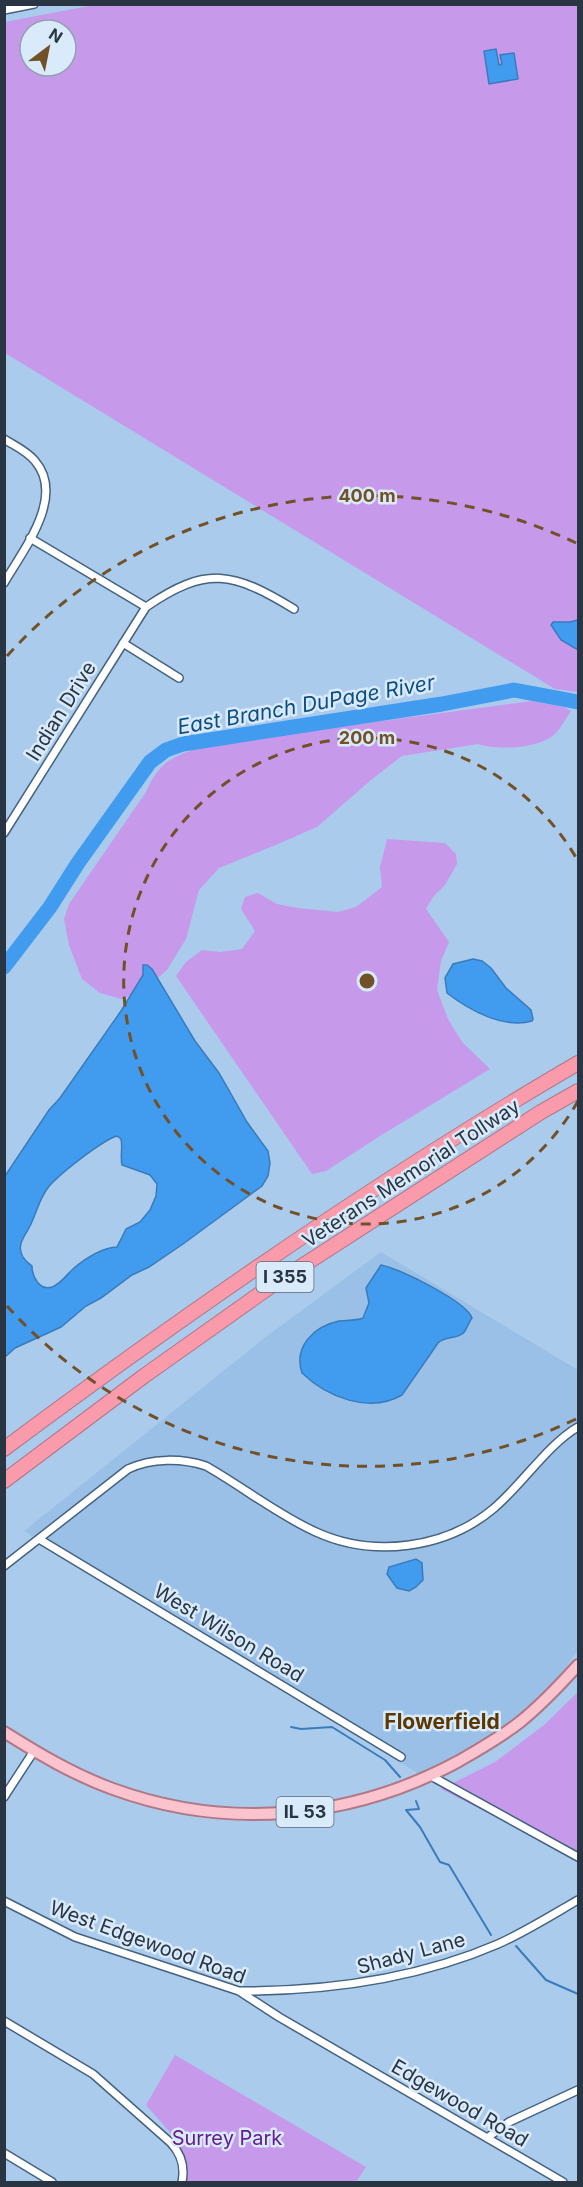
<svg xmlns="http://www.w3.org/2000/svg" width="583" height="2187" font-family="Inter,sans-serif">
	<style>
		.built { fill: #9ac0e7 }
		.green { fill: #c699ea; fill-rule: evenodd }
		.water { fill: #419bee; stroke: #3a7cbb; stroke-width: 1.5; fill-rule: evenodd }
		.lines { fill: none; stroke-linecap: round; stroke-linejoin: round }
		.stream { stroke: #3a7cbb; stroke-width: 2 }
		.river { stroke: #419bee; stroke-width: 15 }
		.street-casing { stroke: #45627f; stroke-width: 10 }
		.primary-casing { stroke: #b07787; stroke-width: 14 }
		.highway-casing { stroke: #b07787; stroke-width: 16 }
		.street { stroke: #fff; stroke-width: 7 }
		.primary { stroke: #fbc3cd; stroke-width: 10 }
		.highway { stroke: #f99bab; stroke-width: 14 }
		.ring { fill: none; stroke: #725128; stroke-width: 3; stroke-dasharray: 10 8 }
		.labels { text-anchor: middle; stroke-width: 5; stroke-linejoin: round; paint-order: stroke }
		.shield { fill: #d9eafb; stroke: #5e6b7a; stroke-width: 1.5 }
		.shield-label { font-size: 18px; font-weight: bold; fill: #293543 }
		.street-label { font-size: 20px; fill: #293543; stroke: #d9eafb }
		.park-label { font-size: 20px; fill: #671c91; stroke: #d9eafb }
		.water-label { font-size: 21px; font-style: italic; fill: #0c4e83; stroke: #d9eafb }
		.neighbourhood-label { font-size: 21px; font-weight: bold; fill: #5b3702; stroke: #d9eafb }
		.centre { fill: #725128; stroke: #d9eafb; stroke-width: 3 }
		.ring-label { font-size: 18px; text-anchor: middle; font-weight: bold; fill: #725128; stroke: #d9eafb; stroke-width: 5; stroke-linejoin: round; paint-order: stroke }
	</style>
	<rect width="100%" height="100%" fill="#aacbec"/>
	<path class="built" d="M381,1252l197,118v280l-27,39 -38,31 -39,27 -53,28 -397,-244 243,-195z"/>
	<path class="green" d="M99,4l479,1v687l-23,-3 -550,-336v-331zM30,30h36v36h-36z
		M532,701l32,6 7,4c-6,8 -12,21 -20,26 -17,12 -55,13 -73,7l-76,12 -31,24 -54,47 -39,17 -59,24 -20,22 -13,49 -19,31 -22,19 -23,10 -22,-6 -18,-14 -13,-34 -5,-26 5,-15 77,-112c5,-12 14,-27 26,-33 24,-14 55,-16 82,-21z
		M387,839l58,4 11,11 1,10 -12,21 -12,12 -7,12 23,33 -8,19 -4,29 11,29 14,23 28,27 -110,67 -54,35 -14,3 -136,-198 10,-14 16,-12 18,2 22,-3 13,-18 -14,-22 4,-12 13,-4 19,11 21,4 40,4 18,-5 26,-20 -2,-20z
		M578,1692v167l-137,-70 54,-27 49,-37z
		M175,2055l191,112 -10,15h-169c6,-32 -22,-54 -41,-77z"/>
	<path class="water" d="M496,49l3,16 3,-1 -2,-9 14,-2 4,26 -29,5 -5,-33z
		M578,620v30l-17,-10 -10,-15 2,-3h17z
		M473,959l9,2 9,7 15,20 25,22 2,9 -1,2c-29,8 -63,-11 -85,-28l-2,-15 8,-14z
		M143,965h4l5,4 43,72 24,32 28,49 21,29 2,12 -2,13 -6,10 -79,58 -34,23 -17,8 -31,23 -15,8 -25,21 -46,21 -10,9v-181l44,-66 11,-12 61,-87 22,-36zM117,1136l4,3c2,9 -1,17 1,26l28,10 7,9 -1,12 -6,14 -10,12 -14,7 -9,18c-15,1 -31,11 -43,21 -7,6 -13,16 -22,19 -13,4 -20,-11 -20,-21 -5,-4 -10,-8 -11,-14 -3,-9 5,-18 9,-26 6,-12 9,-26 17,-37 9,-13 56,-49 70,-53z
		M381,1265c18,3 86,37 91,53 -3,4 -5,10 -7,13 -6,9 -20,4 -27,12l-36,52c-33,19 -75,2 -100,-22 -9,-27 13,-47 37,-52 8,-1 16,0 24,-3l6,-15 -3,-15z
		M416,1559l6,4 1,17 -7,7 -7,4 -12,-3 -10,-14 2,-7z"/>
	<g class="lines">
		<path class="stream" d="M291,1727l10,2 31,-2 53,33 15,17
			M416,1801l3,8 -13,1 14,17 20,35 9,3 42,70
			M516,1946l30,34 32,14"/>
		<path class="river" d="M4,967l46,-60 28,-44 72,-101 16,-12 17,-6 259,-40 72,-14 64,12"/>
		<g class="street-casing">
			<path id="street" d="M4,10l30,-6
				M4,439c11,7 23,12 31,22 31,36 -12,89 -31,122
				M30,538l116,69
				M123,643l56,35
				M4,833l142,-226c61,-42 87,-35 148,2
				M39,1539l362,218
				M4,1566l124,-97c24,-11 53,-11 78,-3 37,21 72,49 110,66 57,26 129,17 177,-23 28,-23 55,-65 85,-82
				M431,1776l147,81
				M4,1797l30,-46
				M4,1901l71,36 164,54 40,26 284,165
				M241,1991c87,0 176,-12 257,-47 27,-12 54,-29 80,-44
				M4,2021l89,53 78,69c11,12 14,24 11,39
				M487,2138l22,-16 69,-32
				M4,2153l48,29"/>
		</g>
		<g class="primary-casing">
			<path id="primary" d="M4,1732c35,22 70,43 109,57 115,42 239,30 346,-28 21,-12 42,-24 61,-39 21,-17 40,-37 58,-57"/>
		</g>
		<g class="highway-casing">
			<path id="highway" d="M4,1449c185,-138 375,-270 574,-386
				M4,1481l140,-105 127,-90 270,-174 37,-21"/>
		</g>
		<use href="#street" class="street"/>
		<use href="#primary" class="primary"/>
		<use href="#highway" class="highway"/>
	</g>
	<g class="ring">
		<path d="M578 1101A243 243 0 1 1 578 861"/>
		<path d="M576 1419A485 485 0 0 1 7 1306M7 656A485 485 0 0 1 576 543"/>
	</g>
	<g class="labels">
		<g class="shield">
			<rect x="256.5" y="1262" width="57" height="30" rx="4.5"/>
			<rect x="276.5" y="1797" width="57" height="30" rx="4.5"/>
		</g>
		<g class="shield-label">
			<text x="285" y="1283">I 355</text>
			<text x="305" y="1818">IL 53</text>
		</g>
		<g class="street-label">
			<text transform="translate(61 711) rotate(-58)" y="7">Indian Drive</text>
			<text transform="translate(411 1173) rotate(-33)" y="7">Veterans Memorial Tollway</text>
			<text transform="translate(229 1633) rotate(31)" y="7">West Wilson Road</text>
			<text transform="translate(148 1942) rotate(20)" y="7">West Edgewood Road</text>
			<text transform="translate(411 1953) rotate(-15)" y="7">Shady Lane</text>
			<text transform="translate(460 2103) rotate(30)" y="7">Edgewood Road</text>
		</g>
		<g class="park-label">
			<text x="227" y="2145">Surrey Park</text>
		</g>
		<g class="water-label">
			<text transform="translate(306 705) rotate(-10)" y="7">East Branch DuPage River</text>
		</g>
		<g class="neighbourhood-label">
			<text x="442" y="1729">Flowerfield</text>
		</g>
	</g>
	<circle cx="367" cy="981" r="9" class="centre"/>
	<g class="ring-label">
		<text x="367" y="502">400 m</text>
		<text x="367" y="744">200 m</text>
	</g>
	<rect width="583" height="2187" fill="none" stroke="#293543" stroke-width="12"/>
	<g transform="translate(48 48) rotate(32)"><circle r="28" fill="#d9eafb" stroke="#93a2b1" stroke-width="1.5"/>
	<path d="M0-4.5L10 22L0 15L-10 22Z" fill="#725128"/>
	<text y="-9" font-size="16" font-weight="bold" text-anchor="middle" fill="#293543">N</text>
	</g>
</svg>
